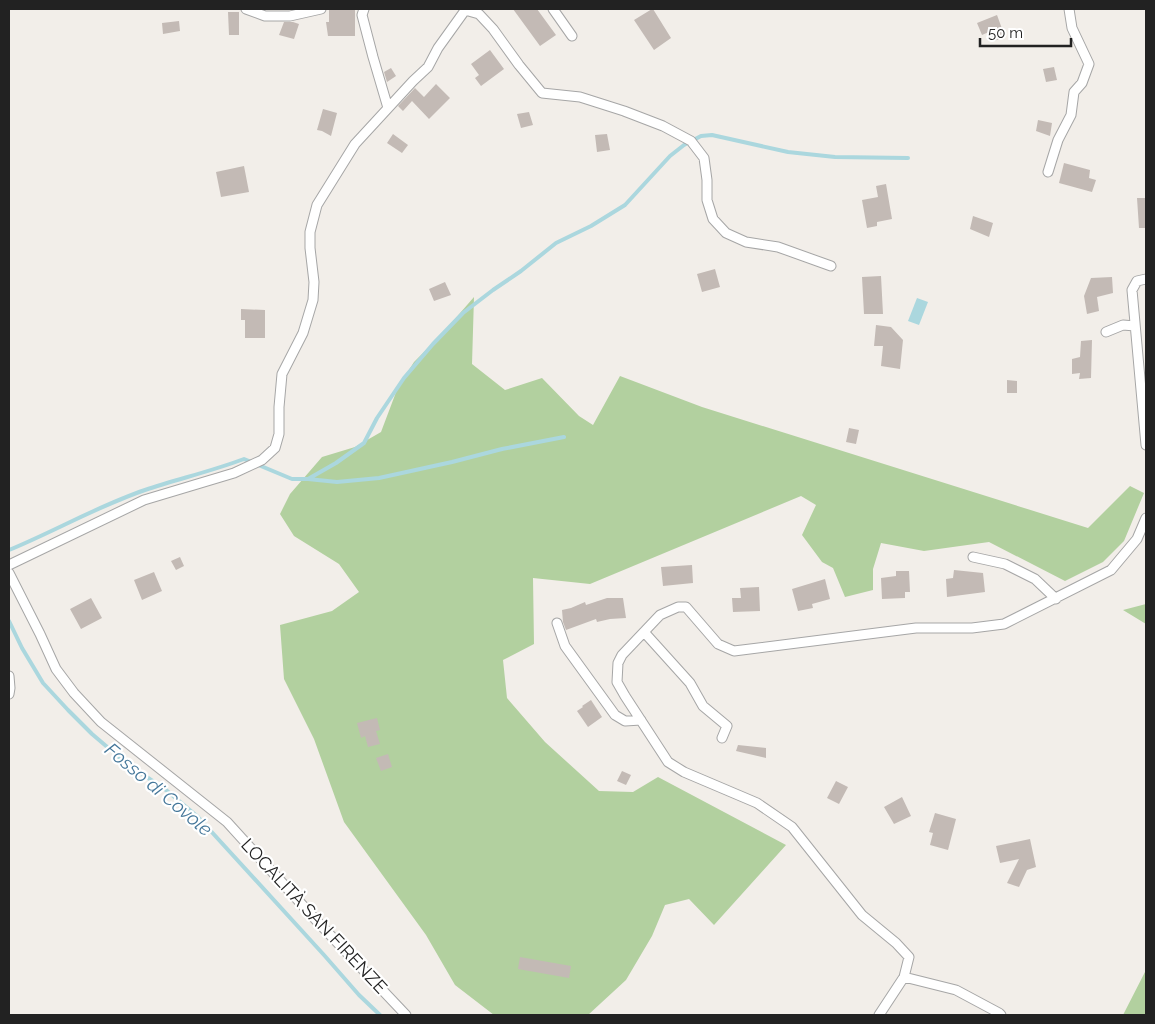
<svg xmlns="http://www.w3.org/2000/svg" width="1155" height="1024" font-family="Raleway,sans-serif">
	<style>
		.forest { fill: #b2d09f }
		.water { fill: #abd7de }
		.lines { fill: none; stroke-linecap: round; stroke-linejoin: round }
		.stream { stroke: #abd7de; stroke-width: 4 }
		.building { fill: #c3bab5 }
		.street-casing { stroke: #a6a6a6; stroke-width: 11 }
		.street { stroke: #fff; stroke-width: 9 }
		.labels { text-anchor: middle; stroke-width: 4.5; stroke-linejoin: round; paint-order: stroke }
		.street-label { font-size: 18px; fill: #222; stroke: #fff }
		.water-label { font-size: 19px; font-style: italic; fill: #45779a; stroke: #fff }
	</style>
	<rect width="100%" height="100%" fill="#f2eee9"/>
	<path class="forest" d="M474,297l-2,67 33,26 37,-12 37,38 14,9 27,-49 82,31 386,121 42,-42 14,7 -20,48 -21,21 -38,19 -76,-39 -65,9 -43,-8 -8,26v21l-28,7 -12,-29 -11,-6 -20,-27 14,-30 -15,-9 -211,88 -57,-6 1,66 -31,16 4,38 38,44 54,49 34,1 25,-15 128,68 -72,80 -25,-26 -24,6 -13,31 -26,44 -38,35h-94l-39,-30 -29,-50 -82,-113 -30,-83 -30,-60 -4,-54 52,-14 27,-19 -20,-28 -45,-28 -14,-22 10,-20 32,-37 33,-10 26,-15 17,-45 16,-25 27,-27z
		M1146,604v20l-23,-14z
		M1146,970v45h-23z"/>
	<path class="water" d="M917,298l11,4 -9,23 -11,-4z"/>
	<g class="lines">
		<path class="stream" d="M308,479l28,-16 28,-20 13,-25 27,-40 29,-34 30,-31 30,-23 28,-19 35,-28 35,-17 34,-21 45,-49 14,-11 17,-9 11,-1 76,17 47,5 73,1
			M9,550c46,-19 89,-44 136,-60 33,-11 67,-19 99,-31l48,20h16l29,3 42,-4 73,-16 50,-13 62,-12
			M9,621l13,27 21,35 25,27 24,24 34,29 40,27 32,27 126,138 35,40 21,20"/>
	</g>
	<path class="building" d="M329,9h26v27h-27l-2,-14h3z
		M513,9h24l19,26 -16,11z
		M652,9h1l18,29 -17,12 -20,-30z
		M228,12h11v23h-10z
		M997,15l8,22 -11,4 -3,-10 -9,4 -5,-12z
		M179,21l1,10 -17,3 -1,-11z
		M284,22h9l6,2 -5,15 -15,-4z
		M490,50l14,19 -23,17 -6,-8 4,-3 -8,-11z
		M1054,67l3,13 -11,2 -3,-13z
		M391,68l5,8 -9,6 -3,-10z
		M436,84l14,14 -21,21 -17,-18 -9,10 -5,-5 17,-18 9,9z
		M323,109l14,4 -6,23 -9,-5 -5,-1z
		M529,112l4,13 -12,3 -4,-14z
		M1038,120l14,3 -2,13 -14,-5z
		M393,134l15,11 -6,8 -15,-10z
		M607,134l3,16 -13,2 -2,-17z
		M1064,163l26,7 -1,8 7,2 -4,12 -33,-9z
		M244,166l5,26 -28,5 -5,-25z
		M886,184l6,35 -15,3v4l-10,2 -5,-28 16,-3 -2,-11z
		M1137,198h9v30h-7z
		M973,216l20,7 -4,14 -19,-8z
		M715,269l5,18 -18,5 -5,-18z
		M881,276l2,38h-19l-2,-37z
		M1112,277l1,16 -16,4 2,14 -12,3 -3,-18 7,-18z
		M445,282l6,13 -17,6 -5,-12z
		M241,309l24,1v28h-20v-18h-4z
		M876,325l15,2 12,13 -3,29 -19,-3 2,-20h-9z
		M1092,340l-1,38 -12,1 1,-6 -8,1v-15l8,-2 1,-16z
		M1007,380l10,1v12h-10z
		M849,428l10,2 -3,14 -10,-2z
		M180,557l4,9 -8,4 -5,-9z
		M692,565l1,18 -30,3 -2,-19z
		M954,570l29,3 2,19 -38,5 -1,-18 7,-1z
		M896,571h13l1,21h-5v6l-23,1 -1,-21 15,-2z
		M154,572l8,19 -20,9 -8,-20z
		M825,579l5,20 -18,5 1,4 -15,3 -6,-22z
		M759,587l1,24 -27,1 -1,-14h9l-1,-10z
		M91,598l11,20 -21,11 -11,-20z
		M607,598h16l3,20 -16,1 -13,3 -1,-3 -30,11 -3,-8 -1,-12 9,-2 14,-6 1,3z
		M591,700l11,17 -14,10 -11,-16 6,-4 -1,-1z
		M377,718l3,12 -4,1 4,13 -12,3 -3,-11 -4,2 -4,-15z
		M738,745l28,3v10l-30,-7z
		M388,754l4,13 -11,4 -5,-13z
		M622,771l9,4 -5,10 -9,-4z
		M836,781l12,6 -9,17 -12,-6z
		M902,797l9,19 -17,8 -10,-17z
		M935,813l21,6 -8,31 -18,-5 3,-12 -4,-1z
		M1030,839l6,28 -9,3 -8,17 -12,-4 12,-24 -19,4 -4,-17z
		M520,957l51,9 -2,12 -51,-9z"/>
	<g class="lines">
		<g class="street-casing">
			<path id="street" d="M246,9l19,7h25l31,-7
				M364,9l-2,6 11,42 15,51
				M553,9l19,27
				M465,10l14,4 14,15 26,36 23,28 38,4 44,14 39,15 28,15 13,17 3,22v20l6,19 13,14 20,9 32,5 53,19
				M1048,172l10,-32 13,-25 3,-23 8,-9 7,-19 -17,-36 -3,-19
				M1146,279l-9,2 -5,9 14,155
				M1106,332l17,-7 12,1
				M973,557l32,7 30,15 21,20
				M9,565l135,-65 90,-27 28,-13 13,-12 4,-14v-27l3,-33 21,-41 10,-33 1,-18 -4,-34v-16l7,-27 38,-61 58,-63 15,-14 10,-19 28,-39
				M9,573l31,61 16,35 18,24 27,29 126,100 89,98 90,95
				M557,623l8,23 50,69 10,6 16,-1
				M644,632l46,51 13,23 24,20 -5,12
				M9,676l1,12 -1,6
				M904,977l52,13 43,23 2,2
				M879,1015l25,-38 5,-20 -13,-14 -34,-28 -70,-88 -35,-24 -73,-31 -16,-10 -43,-66 -8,-14 1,-19 4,-8 38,-40 18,-8h8l32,37 16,7 182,-23h56l32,-4 107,-54 26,-31 9,-21"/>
		</g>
		<use href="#street" class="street"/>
	</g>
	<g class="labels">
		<g class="street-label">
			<text transform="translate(314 916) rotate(47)" y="6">LOCALITÀ SAN FIRENZE</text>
		</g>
		<g class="water-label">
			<text transform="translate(159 789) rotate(40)" y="7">Fosso di Covole</text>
		</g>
	</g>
	<rect width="1155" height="1024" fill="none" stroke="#222222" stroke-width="20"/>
	<path d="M980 38v8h91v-8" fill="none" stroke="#222222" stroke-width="2.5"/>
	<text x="988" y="38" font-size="15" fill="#222222" stroke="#ffffff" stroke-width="4" paint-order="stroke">50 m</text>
</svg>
